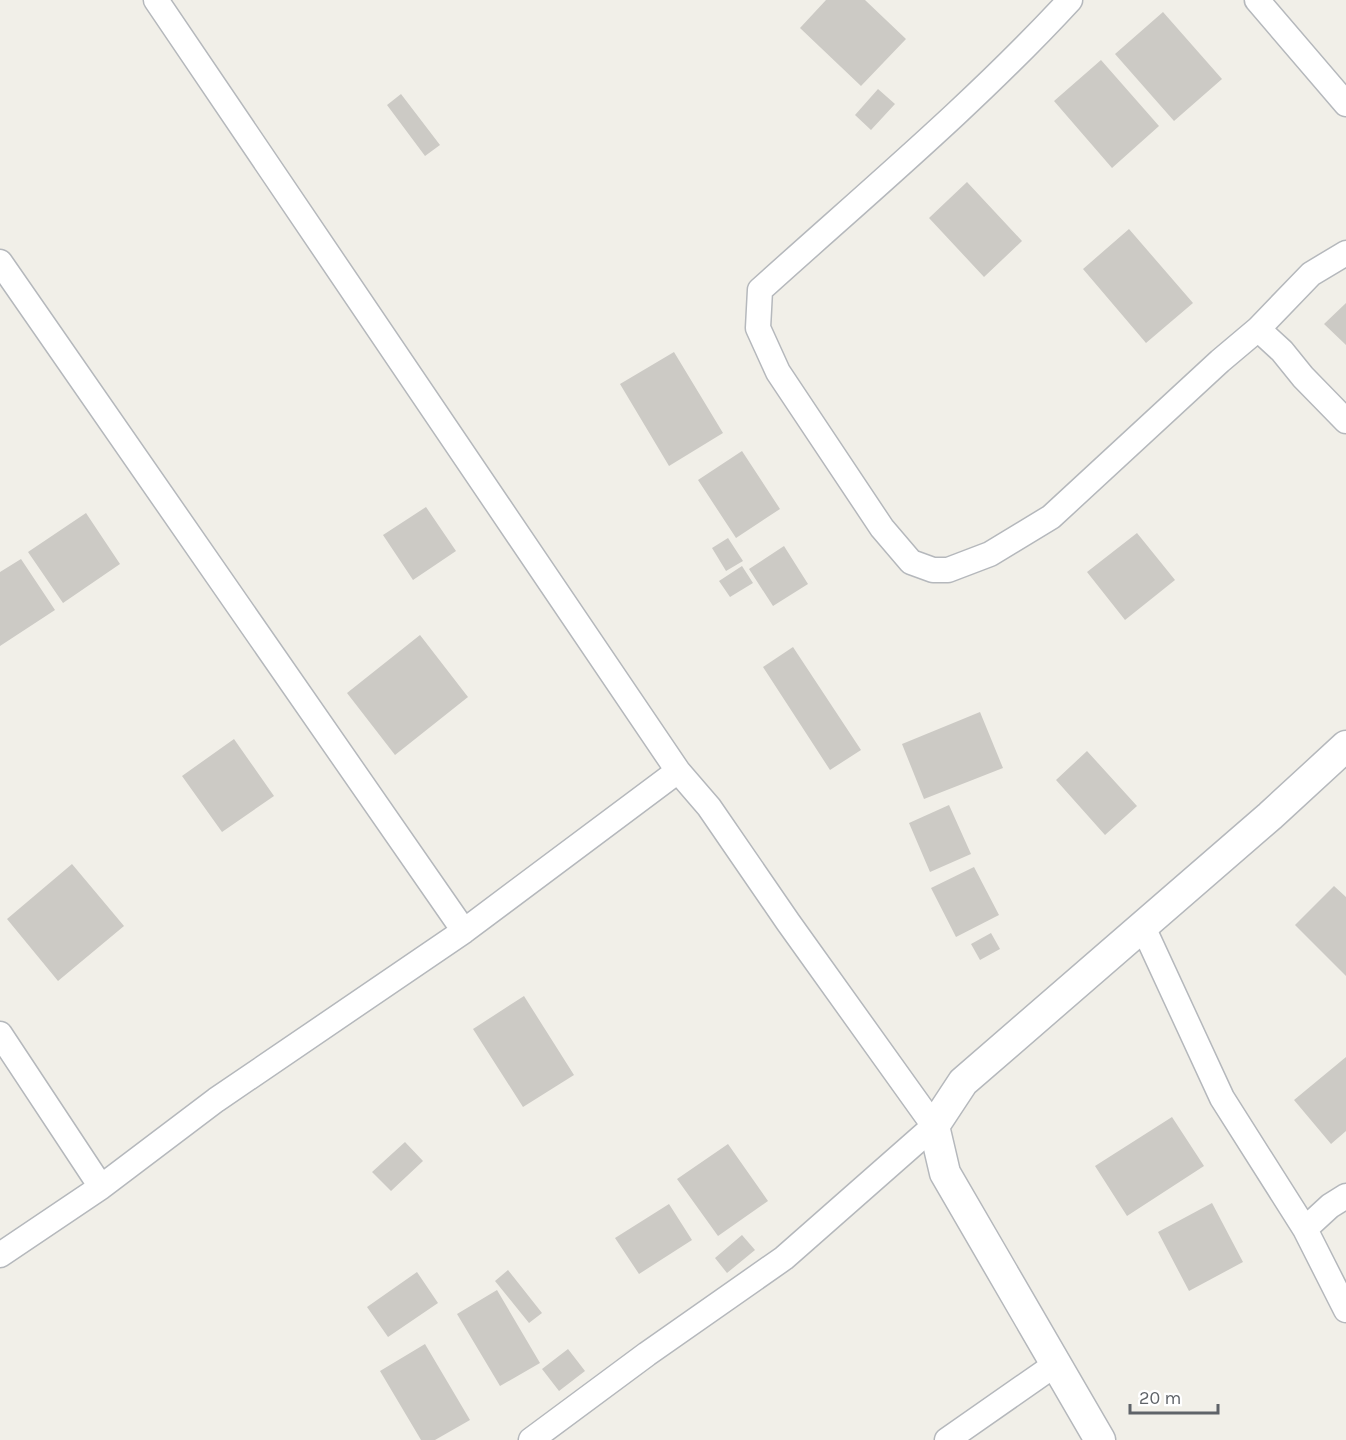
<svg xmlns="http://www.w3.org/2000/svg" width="1346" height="1440" font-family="Karla,sans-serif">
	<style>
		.building { fill: #cccac5 }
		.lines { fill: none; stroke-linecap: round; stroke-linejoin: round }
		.minor-casing { stroke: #b5b8bc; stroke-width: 27 }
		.tertiary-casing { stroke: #b5b8bc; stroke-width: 33 }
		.minor { stroke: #fff; stroke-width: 24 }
		.tertiary { stroke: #fff; stroke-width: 30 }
	</style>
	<rect width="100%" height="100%" fill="#f1efe8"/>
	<path class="building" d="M826,0h39l41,39 -45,47 -61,-58z
		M1163,12l59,67 -48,42 -59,-67z
		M1101,60l58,66 -47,42 -58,-67z
		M878,89l17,15 -24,26 -16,-15z
		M401,94l39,51 -15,11 -38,-51z
		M967,182l55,59 -38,36 -55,-59z
		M1129,229l64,74 -47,40 -63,-74z
		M1346,303v42l-22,-21z
		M674,352l49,81 -54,33 -49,-82z
		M742,451l38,58 -44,29 -38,-58z
		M426,507l30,44 -43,29 -30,-45z
		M86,513l34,51 -57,39 -35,-51z
		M1137,533l38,47 -50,40 -38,-48z
		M728,538l15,23 -17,10 -14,-23z
		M784,546l24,38 -35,22 -24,-37z
		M21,559l34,51 -55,36v-74z
		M742,566l11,17 -23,14 -11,-16z
		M420,635l48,62 -73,58 -48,-62z
		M793,647l68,103 -31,20 -67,-103z
		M980,712l23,56 -79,31 -22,-55z
		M234,739l40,57 -52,36 -40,-56z
		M1087,751l50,55 -32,29 -49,-55z
		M949,805l22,49 -41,18 -21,-49z
		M72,864l52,62 -66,55 -51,-62z
		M974,867l25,48 -43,22 -25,-49z
		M1334,886l12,11v79l-51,-51z
		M991,933l9,16 -20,11 -9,-16z
		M524,996l50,79 -51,32 -50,-78z
		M1346,1057v74l-15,13 -37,-44z
		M1172,1117l32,49 -77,50 -32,-50z
		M405,1142l18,19 -32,30 -19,-19z
		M728,1144l40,57 -50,35 -41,-57z
		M1212,1203l31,59 -54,29 -31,-59z
		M669,1204l23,36 -53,34 -24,-36z
		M742,1235l13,15 -28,23 -12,-15z
		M508,1270l34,43 -13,10 -34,-42z
		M417,1272l21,31 -50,34 -21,-30z
		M497,1290l43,73 -40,23 -43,-72z
		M425,1344l45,76 -35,20h-14l-41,-69z
		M568,1349l17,22 -26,20 -17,-22z"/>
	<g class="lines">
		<g class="minor-casing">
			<path id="minor" d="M156,0l522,771 31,36 79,115 146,204 -150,132 -137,96 -116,86
				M1070,0c-96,104 -205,195 -310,290l-2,38 20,44 104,156 29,34 22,8h15l42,-16 61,-37 169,-156 38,-32 53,-55 35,-21
				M1257,0l89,104
				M0,262l464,669
				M1258,329l24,22 21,26 43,44
				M1143,927l79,171 83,131 41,81
				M0,1034l101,153
				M1305,1229l25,-23 16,-10
				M0,1255l101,-68 115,-87 248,-169 214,-160
				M947,1440l109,-76"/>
		</g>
		<g class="tertiary-casing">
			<path id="tertiary" d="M1100,1440l-155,-267 -11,-47 29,-44 307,-266 76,-70"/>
		</g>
		<use href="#minor" class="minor"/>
		<use href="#tertiary" class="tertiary"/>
	</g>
	<path d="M1130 1404v9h88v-9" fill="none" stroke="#5f6368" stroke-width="3"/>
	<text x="1139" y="1404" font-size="18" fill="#5f6368" stroke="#ffffff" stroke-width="4.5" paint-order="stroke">20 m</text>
</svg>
